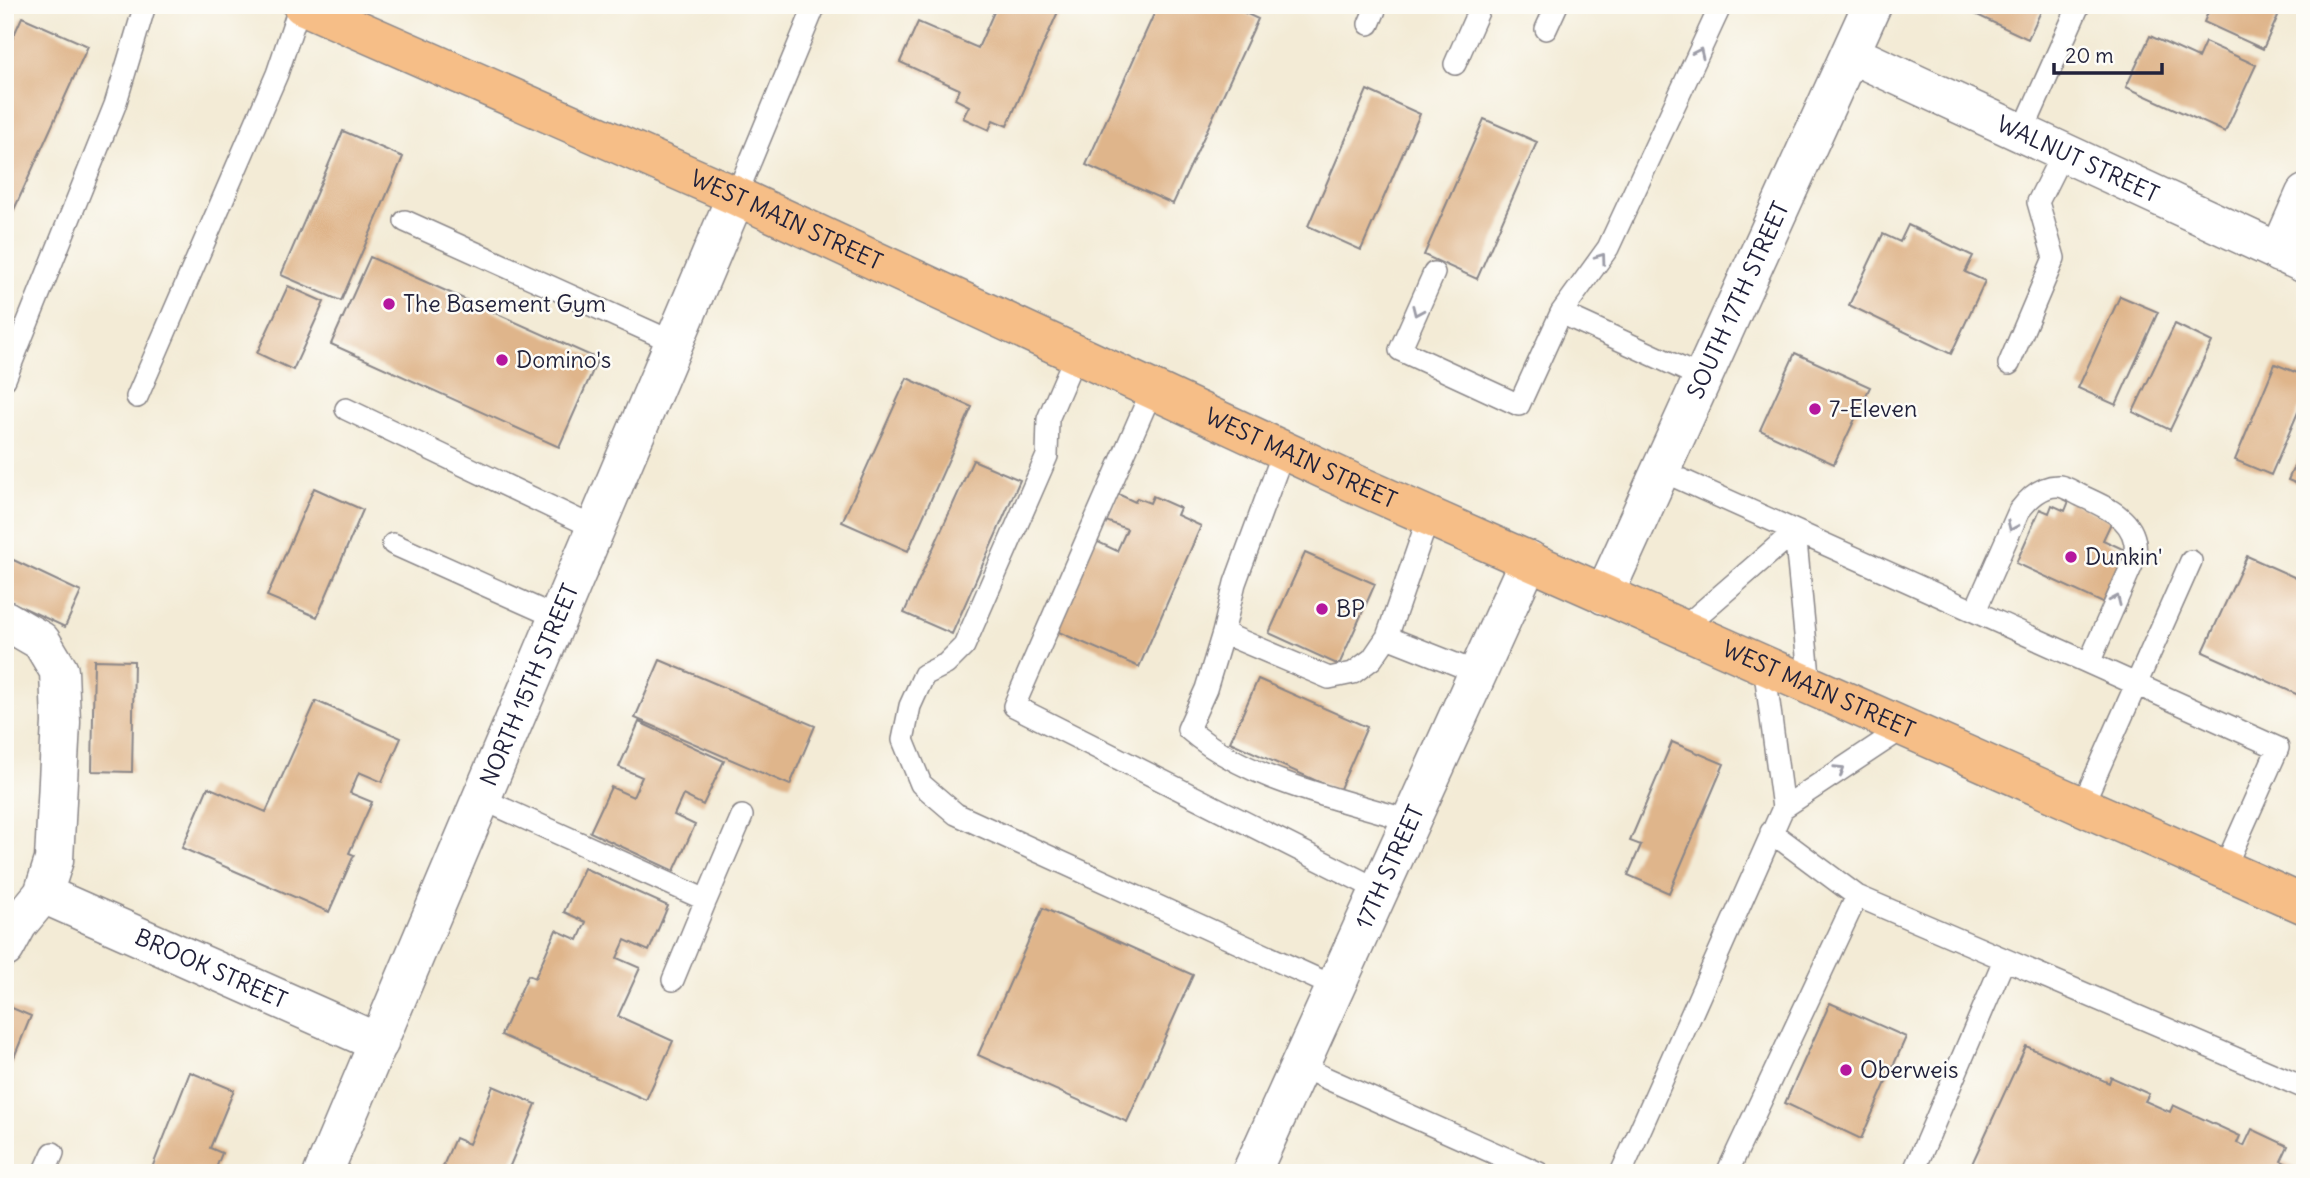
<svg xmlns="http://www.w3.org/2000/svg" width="2310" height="1178" font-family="Delius,sans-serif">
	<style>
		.building { fill: #dfb58b }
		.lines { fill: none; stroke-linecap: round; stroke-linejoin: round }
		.lane-casing { stroke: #8a8688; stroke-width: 24 }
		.street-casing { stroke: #8a8688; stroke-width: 41 }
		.primary-casing { stroke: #8a8688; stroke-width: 41 }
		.lane { stroke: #fff; stroke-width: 21 }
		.street { stroke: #fff; stroke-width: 38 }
		.primary { stroke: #f6be87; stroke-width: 38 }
		.oneway { stroke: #9c9ca7 }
		.poi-dot { fill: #b5179e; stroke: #fdfcf7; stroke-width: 2.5 }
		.labels { text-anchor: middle; stroke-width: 5; stroke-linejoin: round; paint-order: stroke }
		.street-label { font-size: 23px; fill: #22223b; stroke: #fdfcf7 }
		.poi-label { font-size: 23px; fill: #22223b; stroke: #fdfcf7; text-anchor: start }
	</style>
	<rect width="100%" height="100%" fill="#fdfcf7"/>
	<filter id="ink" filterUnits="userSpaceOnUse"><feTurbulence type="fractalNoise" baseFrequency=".0143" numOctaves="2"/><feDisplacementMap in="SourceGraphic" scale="14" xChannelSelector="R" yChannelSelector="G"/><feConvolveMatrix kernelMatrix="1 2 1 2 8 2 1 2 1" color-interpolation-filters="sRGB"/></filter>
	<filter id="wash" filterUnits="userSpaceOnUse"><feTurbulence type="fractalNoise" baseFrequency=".00686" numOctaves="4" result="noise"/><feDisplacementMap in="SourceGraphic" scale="28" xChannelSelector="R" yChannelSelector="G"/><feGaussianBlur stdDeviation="1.57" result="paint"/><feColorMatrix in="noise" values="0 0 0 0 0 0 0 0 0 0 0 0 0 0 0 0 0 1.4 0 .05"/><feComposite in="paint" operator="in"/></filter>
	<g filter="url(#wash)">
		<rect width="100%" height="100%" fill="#f3ebd6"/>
		<g id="blocks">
			<path class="building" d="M997,5h64l-54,121 -14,-6 -4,10 -26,-12 6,-12 -14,-7 4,-10 -59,-27 18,-40 60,26z
				M1158,5h70l30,14 -85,185 -87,-39z
				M1979,5h65l-16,34 -53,-25z
				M2211,5h54l-2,4 15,7 -15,33 -59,-27z
				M22,17l66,29 -80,177 -3,-1v-167z
				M2150,36l48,22 7,-16 51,23 -31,67 -99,-45z
				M1367,90l53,24 -59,136 -53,-24z
				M1484,119l53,23 -60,137 -53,-24z
				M343,131l60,26 -62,144 -60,-26z
				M1908,225l65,31 -8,16 20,9 -34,73 -102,-49 34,-71 17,8z
				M370,257l228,102 -39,88 -228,-103z
				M288,286l36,16 -31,68 -36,-17z
				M2120,296l38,16 -42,93 -38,-17z
				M2175,324l37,18 -42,88 -37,-18z
				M1795,353l75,34 -36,77 -74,-34z
				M2275,364l30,12v20l-34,79 -36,-15z
				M907,378l65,29 -64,144 -66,-29z
				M2305,442v45l-17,-7z
				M973,460l47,20 -68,154 -48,-21z
				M314,488l49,22 -46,107 -50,-21z
				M1118,494l17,8 2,-4 13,5 3,-7 27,12 -3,7 24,11 -62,141 -85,-37 40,-90 23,11 10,-22 -21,-8z
				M2069,501l43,20 -9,19 24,11 -24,52 -87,-40 24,-54 9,4 3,-8 13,6z
				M1305,553l70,31 -36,81 -70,-32z
				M5,556l76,36 -16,35 -60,-28z
				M2247,556l58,26v116l-102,-46z
				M94,660l40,1 -2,111 -40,-1z
				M660,660l155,66 -25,59 -155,-67z
				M1258,679l109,48 -28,64 -109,-49z
				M316,701l85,37 -19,44 -23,-10 -9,21 22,9 -23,51 5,2 -25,57 -147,-64 26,-61 58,25z
				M639,722l85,39 -21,44 -20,-10 -9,20 21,10 -21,46 -84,-39 21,-45 22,10 9,-20 -23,-10z
				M1672,742l52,22 -55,129 -41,-18 13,-30 -11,-4z
				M584,868l84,38 -19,45 -24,-11 -8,18 23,10 -22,48 55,25 -27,59 -145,-65 27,-60 7,3 21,-48 22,10 8,-18 -22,-10z
				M1043,908l150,67 -66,147 -149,-67z
				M1830,1003l76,34 -45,102 -76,-36z
				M5,1005l26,11 -26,63z
				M2026,1046l83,37 2,-6 38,17 -4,7 25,11 3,-7 67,31 -3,7 7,3 8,-17 36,17 -7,15 16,7 -2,5h-316l-9,-5z
				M190,1072l44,18 -24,58 12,5 -8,20h-64z
				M493,1086l43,18 -29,69h-67l15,-35 14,6z"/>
		</g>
	</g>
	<g filter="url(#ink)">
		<use href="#blocks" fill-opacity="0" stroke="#8a8688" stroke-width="2"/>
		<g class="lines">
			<g class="lane-casing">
				<path id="lane" d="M1369,24l8,-19
					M1546,29l11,-24
					M1455,64l26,-59
					M2022,133l57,-128
					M736,196l79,-191
					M405,221l268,121
					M1434,273l-34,77 119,55 42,-92 142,65
					M1561,313l47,-65 113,-243
					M1076,354l-28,65 -1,37 -83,190 -18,18 -22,11 -14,31 -7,34 18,44 35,30 379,173
					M2009,364l45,-106 -16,-56 25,-50
					M5,379l110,-274 30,-100
					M1152,390l-138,316 365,184
					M137,397l140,-323 23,-69
					M346,409l249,119
					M1284,450l-49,133 -12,50 106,45 24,-5 19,-14 15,-22 91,36
					M1660,470l618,278 -54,121
					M393,544l165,74
					M1975,611l44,-100c9,-12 23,-26 40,-25 8,1 18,8 25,11 28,13 56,25 51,61l-46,105
					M1682,629l113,-98 15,155
					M1223,633l-17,56 -18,40c59,52 149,69 223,92
					M1387,637l42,-121
					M1764,665l19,143
					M482,799l224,101 -33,80
					M2082,806l109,-245
					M1771,832l86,64 448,192
					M706,900l36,-84
					M1299,1066l240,107
					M44,1173l9,-20
					M1621,1173l162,-365 122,-81
					M1727,1173l130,-277
					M1913,1173l91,-213"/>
			</g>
			<g class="street-casing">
				<g id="street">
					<path id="s1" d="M1851,54l454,210"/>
					<path d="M2279,253l26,-59"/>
					<path id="s2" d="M1604,595l268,-590"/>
					<path d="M5,620l36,21 18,30 2,51 -7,138 -11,34 -25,30 -13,24"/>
					<path id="s3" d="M43,894l336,149"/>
					<path id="s4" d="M323,1173l413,-977"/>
					<path id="s5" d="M1251,1173l278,-613"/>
				</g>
			</g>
			<g class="primary-casing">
				<g id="primary">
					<path id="s6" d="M302,5l434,191 620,288 949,421"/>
				</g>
			</g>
			<use href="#lane" class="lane"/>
			<use href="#street" class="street"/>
			<use href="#primary" class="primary"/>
		</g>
		<defs><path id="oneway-chevron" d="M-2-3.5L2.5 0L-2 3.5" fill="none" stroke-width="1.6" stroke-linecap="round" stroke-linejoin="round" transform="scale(1.75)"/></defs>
		<g class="oneway">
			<use href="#oneway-chevron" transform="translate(1699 53) rotate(-65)"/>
			<use href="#oneway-chevron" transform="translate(1601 258) rotate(-54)"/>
			<use href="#oneway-chevron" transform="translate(1417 311) rotate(114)"/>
			<use href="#oneway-chevron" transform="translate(2012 526) rotate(114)"/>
			<use href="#oneway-chevron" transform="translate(2116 600) rotate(-66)"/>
			<use href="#oneway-chevron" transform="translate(1840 770) rotate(-33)"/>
		</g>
	</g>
	<g class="poi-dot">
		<circle cx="389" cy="304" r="7"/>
		<circle cx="502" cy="360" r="7"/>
		<circle cx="1815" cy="409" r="7"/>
		<circle cx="2071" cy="557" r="7"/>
		<circle cx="1322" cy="609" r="7"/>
		<circle cx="1846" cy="1070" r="7"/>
	</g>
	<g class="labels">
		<g class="street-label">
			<text dy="8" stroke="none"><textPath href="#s1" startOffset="250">WALNUT STREET</textPath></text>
			<text dy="8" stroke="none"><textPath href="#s6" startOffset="530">WEST MAIN STREET</textPath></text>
			<text dy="8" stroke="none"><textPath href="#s2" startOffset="324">SOUTH 17TH STREET</textPath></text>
			<text dy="8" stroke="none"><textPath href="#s6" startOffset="1097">WEST MAIN STREET</textPath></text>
			<text dy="8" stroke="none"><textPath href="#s4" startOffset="530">NORTH 15TH STREET</textPath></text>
			<text dy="8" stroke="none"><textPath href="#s6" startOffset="1664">WEST MAIN STREET</textPath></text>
			<text dy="8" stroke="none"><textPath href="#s5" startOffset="336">17TH STREET</textPath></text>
			<text dy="8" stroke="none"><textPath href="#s3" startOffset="184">BROOK STREET</textPath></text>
		</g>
		<g class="poi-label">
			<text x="403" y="312">The Basement Gym</text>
			<text x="516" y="368">Domino's</text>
			<text x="1829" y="417">7-Eleven</text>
			<text x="2085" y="565">Dunkin'</text>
			<text x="1336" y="617">BP</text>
			<text x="1860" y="1078">Oberweis</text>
		</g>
	</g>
	<rect width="2310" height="1178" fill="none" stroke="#fdfcf7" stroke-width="28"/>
	<path d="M2054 63v10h108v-10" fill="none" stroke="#22223b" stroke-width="3.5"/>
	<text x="2065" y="63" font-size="21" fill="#22223b" stroke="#fdfcf7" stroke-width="5" paint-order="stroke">20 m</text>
</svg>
